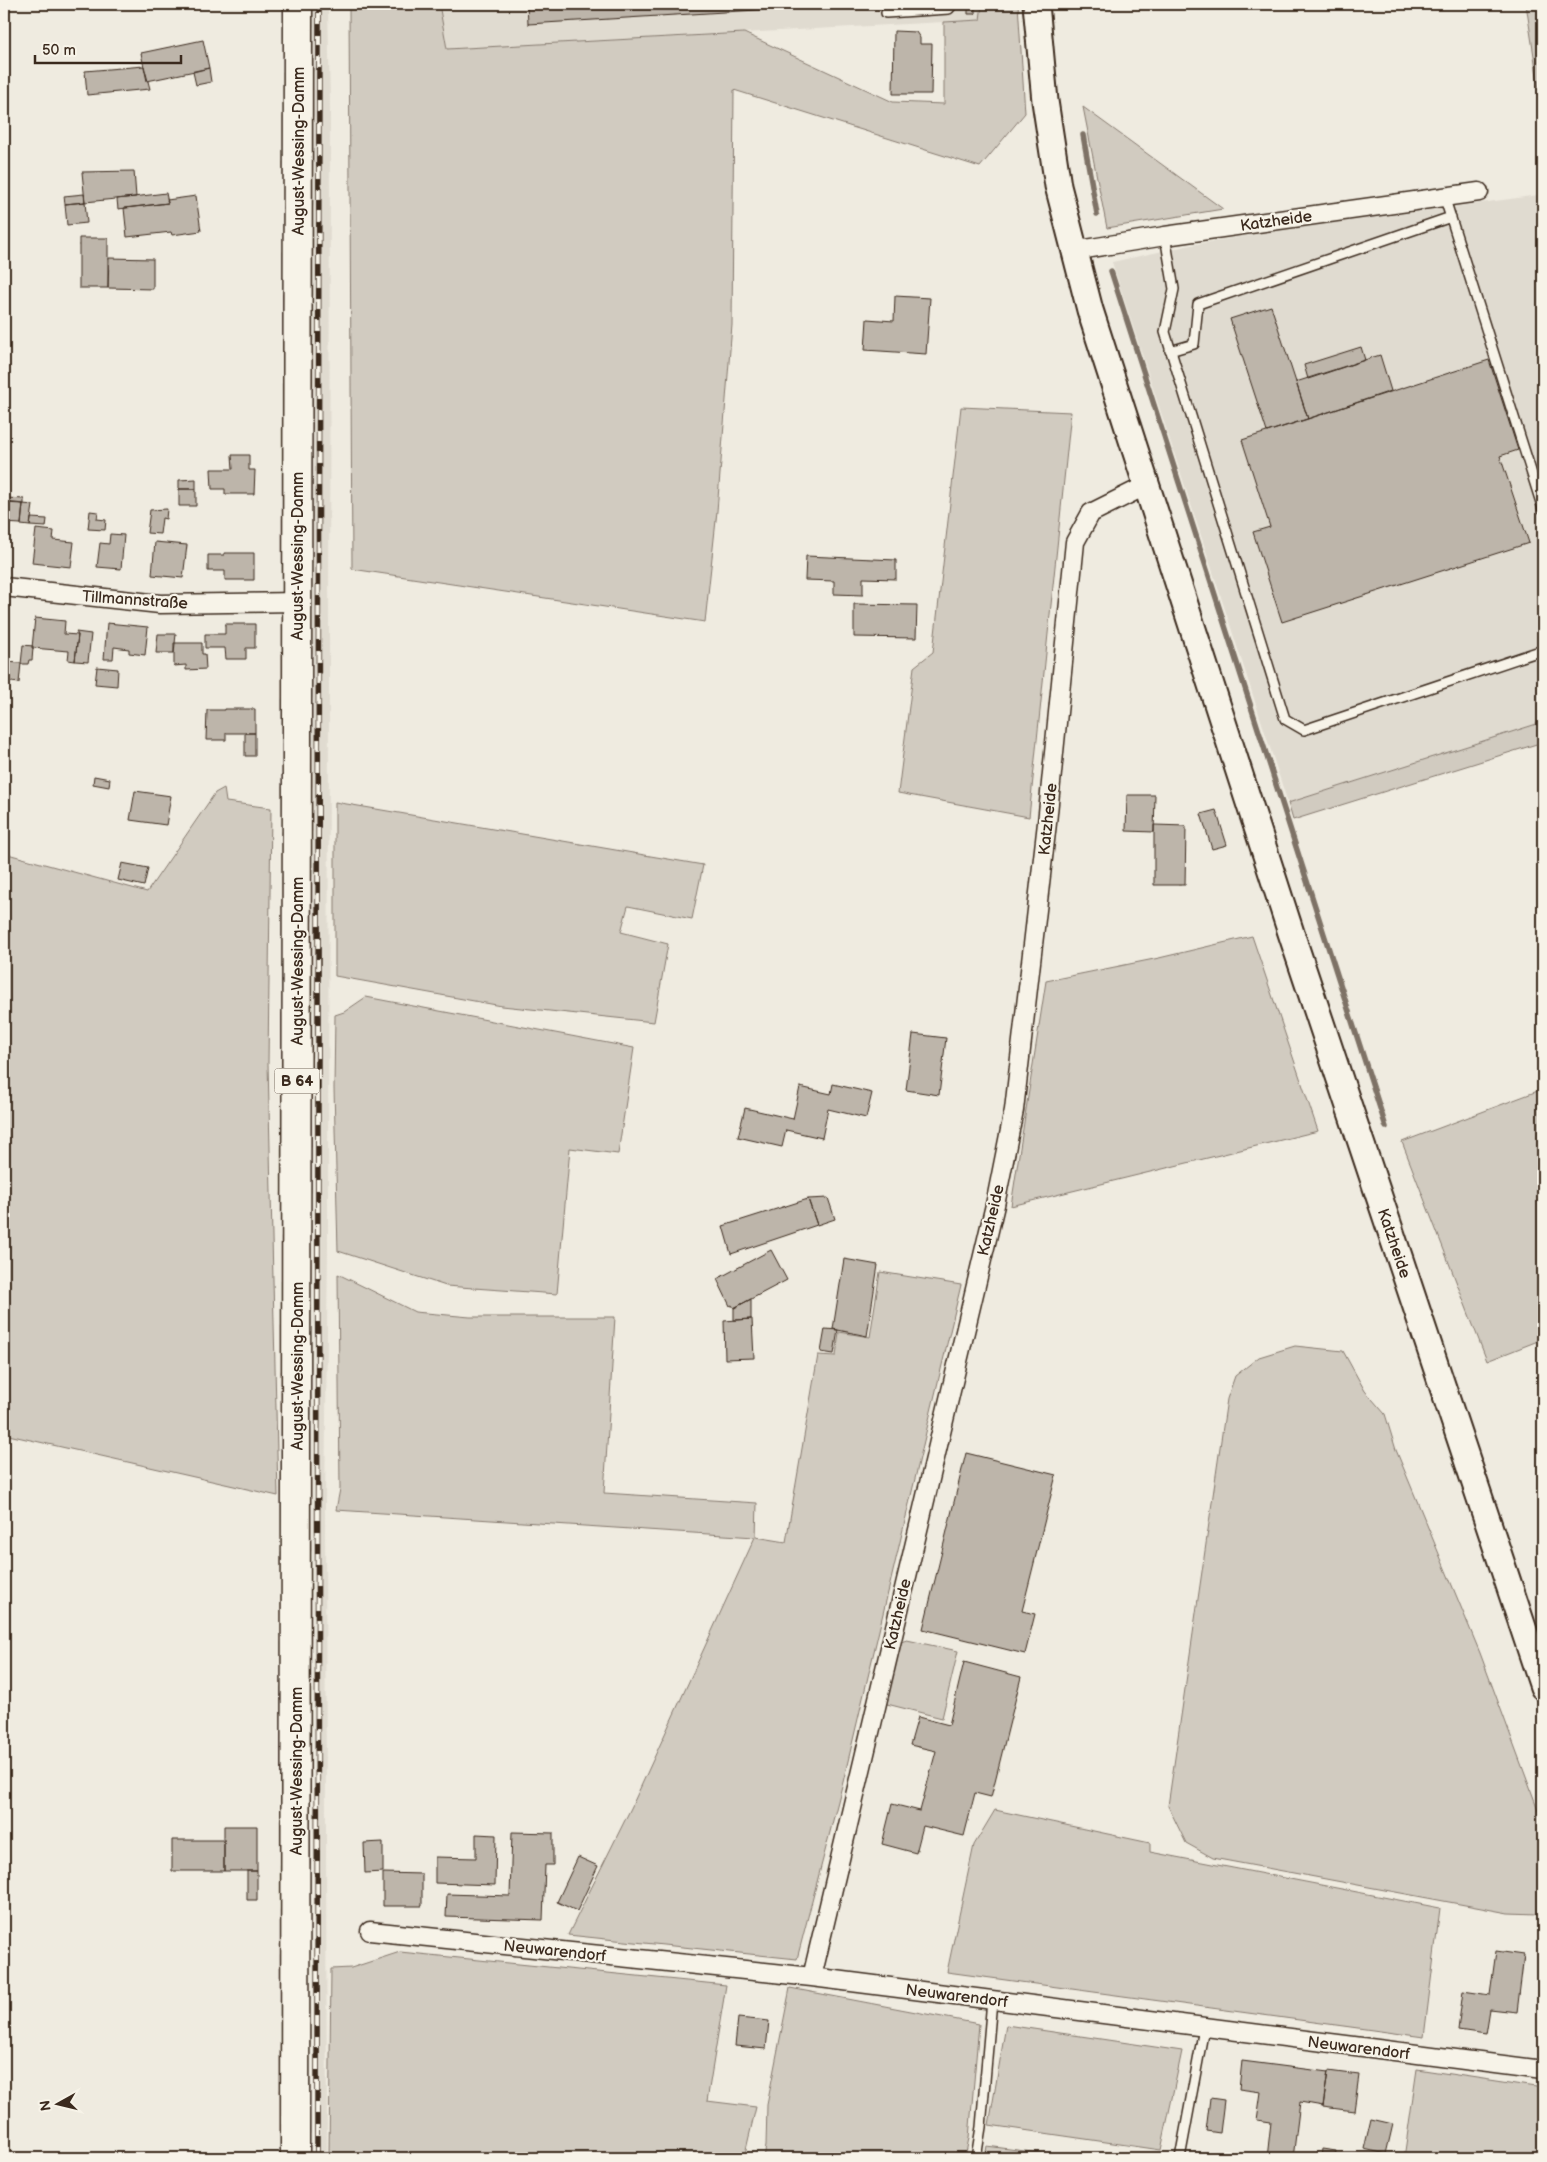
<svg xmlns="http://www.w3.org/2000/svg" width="1547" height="2162" font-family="'Balsamiq Sans',sans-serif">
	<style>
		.built { fill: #e0dbd0 }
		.green { fill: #d1cbc0; stroke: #867a6f }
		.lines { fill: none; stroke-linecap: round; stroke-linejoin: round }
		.stream { stroke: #7e7266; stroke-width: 5.5 }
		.building { fill: #bdb5aa; stroke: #3b2a1e }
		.lane-casing { stroke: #3b2a1e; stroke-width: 12 }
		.street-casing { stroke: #3b2a1e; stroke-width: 21 }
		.secondary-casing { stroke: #3b2a1e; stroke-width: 29 }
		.primary-casing { stroke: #3b2a1e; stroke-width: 31 }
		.lane { stroke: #f7f3e8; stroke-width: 9 }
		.street { stroke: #f7f3e8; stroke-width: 18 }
		.secondary { stroke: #f7f3e8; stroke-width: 25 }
		.primary { stroke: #f7f3e8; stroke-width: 28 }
		.rail-casing { stroke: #3b2a1e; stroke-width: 5.5 }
		.rail { stroke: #f7f3e8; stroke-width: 4; stroke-dasharray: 11; stroke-linecap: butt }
		.labels { text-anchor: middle; stroke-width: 4.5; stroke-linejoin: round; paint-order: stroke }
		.shield { fill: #f7f3e8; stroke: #73665b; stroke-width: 1 }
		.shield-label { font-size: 15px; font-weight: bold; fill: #3b2a1e }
		.street-label { font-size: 16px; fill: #3b2a1e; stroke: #f7f3e8 }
	</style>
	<rect width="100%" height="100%" fill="#efebe0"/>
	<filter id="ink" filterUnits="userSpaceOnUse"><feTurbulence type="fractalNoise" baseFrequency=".02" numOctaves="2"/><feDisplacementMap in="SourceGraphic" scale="10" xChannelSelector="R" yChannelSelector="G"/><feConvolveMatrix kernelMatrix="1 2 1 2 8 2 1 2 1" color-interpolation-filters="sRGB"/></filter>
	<g filter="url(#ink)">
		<path class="built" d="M313,4h15l2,100 -2,1143 -3,260 2,651h-13z
			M439,4h543l-2,16 -533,29z
			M1539,195l4,29v498l-255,81 -176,-541 79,-17 84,-14z"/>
		<path class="green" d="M349,4h90l8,45 297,-16 149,69 51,2v-82l36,-2 2,-16h36l7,109 -45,54 -246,-77 -2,235 -15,186 -12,111 -353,-53z
			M1526,4h17v111z
			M1083,107l140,102 -116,19z
			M961,407l110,5 -42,405 -131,-24 16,-126 19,-15z
			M1543,722v20l-250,78 -5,-17z
			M224,788l2,14 45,6 -3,255 10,433 -274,-62v-581l143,39 68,-99z
			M335,802l368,63 -11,54 -64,-13 -7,26 47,12 -14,78 -152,-16 -167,-30z
			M1252,936l66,195 -307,75 35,-225 113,-23z
			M366,997l268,51 -16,106 -48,-6 -13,146 -111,-8 -108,-35 -4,-163 1,-73 9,-3z
			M1543,1089v250l-56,22 -85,-219z
			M880,1272l81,13 -118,497 -46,177 -229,-24 64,-129 123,-269 -419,-27 4,-21 -2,-215 77,38 55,5h145l-11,176 153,10 -1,34 30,5 32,-187 18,1 3,-24 31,5z
			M1295,1346l48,5 22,40 20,23 11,36 84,203 63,170v86l-5,5 -30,-1 -295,-55 -27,-15 -18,-37 59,-407 8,-23 24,-19z
			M907,1640l51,11 -16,67 -59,-15 14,-60z
			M995,1810l155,33v9l290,56 -16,129 -477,-65 27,-127z
			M400,1952l326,33 -19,116 49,6 -12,51h-384l-31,-2 2,-187 20,-1z
			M790,1988l189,36 -10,114 -4,20h-201l2,-12 1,-41z
			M1006,2025l176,26 -21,99 -172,-25z
			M1417,2069l126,19v70h-139z
			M987,2146l90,12h-92z"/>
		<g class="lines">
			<path class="stream" d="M1083,135l14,79
				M1111,271l275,856"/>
		</g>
		<path class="building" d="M527,4h328l-327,20z
			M968,4h7v10h-7z
			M894,31l22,1 4,6v6h12l-1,50h-38z
			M203,40l6,28 -62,13 -6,-28z
			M144,66l6,23 -63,6 -2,-24z
			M209,68l2,14 -15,3 -3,-13z
			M134,171l2,26 -51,5 -3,-30z
			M166,193l2,10 -50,6 -1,-10z
			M84,194l1,8 -20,2 -1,-8z
			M196,196l5,35 -29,4 -1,-3 -44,5 -3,-29 44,-5 -1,-3z
			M85,202l2,21 -20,2 -2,-21z
			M79,238h29v50h-29z
			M109,258l44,1v30l-45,-1z
			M895,296l35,2 -4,56 -61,-4 2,-31 27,2z
			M1271,306l37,113 -41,13 -37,-113z
			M1361,347l4,13 -57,19 -4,-14z
			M1380,355l11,36 -83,28 -12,-37z
			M1489,360l29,90 -18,6 29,87 -247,79 -29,-90 17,-5 -28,-87z
			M232,455h17v15h6l-1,24h-29v-5h-13l-1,-20h22z
			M196,479v10h-17v-9z
			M179,489h17v17h-17z
			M6,498l18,1v5l-19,-2z
			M4,503l19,1 -2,20 -17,-1z
			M23,504l10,1 -3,21 -9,-1z
			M167,509l-1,10 -4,-1 -2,16 -13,-1 3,-23z
			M90,511l8,1 -1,7 9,1 -1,10 -17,-1z
			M31,518l16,1 -1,8 -16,-1z
			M36,529l18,2 -1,9 21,2 -3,25 -39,-4z
			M110,534l14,1 -3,34 -24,-2 3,-24 9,1z
			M155,542l32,3 -4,33 -31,-3z
			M224,553h30v27h-29v-9h-17v-16h16z
			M806,556l90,4v19l-33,-1v17l-29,-1v-13l-29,-1z
			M854,604l63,1 -1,33 -62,-1z
			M35,618l30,3 -1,13 14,1 -3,26 -7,-1 1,-9 -37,-3z
			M107,623l41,4 -3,28 -16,-2v-4l-15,-2 -1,12h-9z
			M225,624h30v24h-9v11h-20l-1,-11h-20v-14h20z
			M76,632l15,2 -3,28 -13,-1 3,-26z
			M158,634h18l-2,19h-18z
			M174,643h28v11h3l1,15 -20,1v-5l-12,1z
			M23,645l10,1v2l-1,12h-3l-1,4h-7z
			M4,662l17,1 -2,20 -15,-2z
			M97,667l21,2 -1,17 -22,-2z
			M225,709h30v24h-29v7h-20l1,-30h18z
			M245,733h10v23h-10z
			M94,776l16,3 -1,8 -16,-3z
			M135,791l36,5 -5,29 -36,-5z
			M1127,795h28l-1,37 -28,-1z
			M1216,810l11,35 -15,4 -11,-35z
			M1154,825l32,1 -1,59h-31z
			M122,863l26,5 -4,18 -26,-6z
			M913,1034l33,4 -7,57 -33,-5z
			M833,1084l39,9 -6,25 -38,-9 -6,29 -36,-8 -4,17 -44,-10 7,-29 48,11 7,-32 31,7z
			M828,1198l7,21 -18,6 -9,-26z
			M808,1199l9,26 -86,29 -8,-28z
			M771,1250l16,30 -53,28 -2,-3 -2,1 -13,-27z
			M844,1259l34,6 -11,71 -34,-7z
			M751,1299v20l-17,1v-12z
			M752,1319l2,39 -29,1 -1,-38z
			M825,1329l13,1 -4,24 -13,-2z
			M966,1453l90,22 -34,136 13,3 -10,40 -102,-25z
			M964,1662l57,15 -30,120 -16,-4 -11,43 -41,-10 -7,27 -34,-9 10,-40 28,7 16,-60 -26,-6 8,-28 31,8z
			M224,1826h33v45h-33z
			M512,1832l41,1v32h-8l-2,55 -97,-3 1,-23 63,2z
			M476,1834l20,1 -1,50 -60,-2v-26l41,1z
			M172,1840h52v31h-52z
			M383,1842v30l-18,1 -1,-30z
			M578,1857l20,9 -21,45 -20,-9z
			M247,1871h10v29h-10z
			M383,1873l39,1v32h-39z
			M1496,1951l28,4 -7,57 -27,-3 -4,25 -28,-4 5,-39 27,4z
			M738,2018l31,3 -3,28 -31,-3z
			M1242,2061l86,11 -5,34 -23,-4 -7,56h-26l4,-36 -14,-2 4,-28 -22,-3z
			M1328,2071l31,4 -5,36 -31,-4z
			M1210,2098l14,2 -4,33 -14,-2z
			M1371,2119l22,5 -7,30 -22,-5z
			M1322,2149l14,2 -1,7h-42l1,-4 27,3z"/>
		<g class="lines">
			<g class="lane-casing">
				<path id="lane" d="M886,13l63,-4 4,-5
					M1444,196l99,313
					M1165,236l9,53 -9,43 120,387 19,11 239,-80
					M1170,351l24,-7 4,-40 253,-87
					M976,2158l5,-31 11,-127
					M1180,2158l24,-130"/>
			</g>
			<g class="street-casing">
				<path id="street" d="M1073,251l92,-15 314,-44
					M4,587l156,17 137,-2
					M370,1931l442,46 731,93
					M812,1977l183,-772 19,-95 33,-287 28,-281 16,-29 54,-27"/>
			</g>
			<g class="secondary-casing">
				<path id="secondary" d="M1036,4l9,97 13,85 32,124 202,626 251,751"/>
			</g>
			<g class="primary-casing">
				<path id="primary" d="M295,2158l3,-2154"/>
			</g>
			<use href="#lane" class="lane"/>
			<use href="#street" class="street"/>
			<use href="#secondary" class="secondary"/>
			<use href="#primary" class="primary"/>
			<g class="rail-casing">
				<path id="rail" d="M317,2158l2,-2154"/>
			</g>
			<use href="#rail" class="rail"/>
		</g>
	</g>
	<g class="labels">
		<rect class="shield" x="274.5" y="1068.5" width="45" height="25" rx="4"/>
		<g class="shield-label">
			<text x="297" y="1086">B 64</text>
		</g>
		<g class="street-label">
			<text transform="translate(298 151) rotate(-90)" y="6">August-Wessing-Damm</text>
			<text transform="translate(1276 220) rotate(-8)" y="6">Katzheide</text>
			<text transform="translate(297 556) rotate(-90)" y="6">August-Wessing-Damm</text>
			<text transform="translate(135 599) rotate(4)" y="6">Tillmannstraße</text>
			<text transform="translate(1047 819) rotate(-84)" y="6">Katzheide</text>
			<text transform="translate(297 961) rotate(-90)" y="6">August-Wessing-Damm</text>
			<text transform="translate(990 1220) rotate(-77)" y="6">Katzheide</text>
			<text transform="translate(1395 1243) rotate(71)" y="6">Katzheide</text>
			<text transform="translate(297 1366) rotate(-90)" y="6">August-Wessing-Damm</text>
			<text transform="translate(897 1614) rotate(-77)" y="6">Katzheide</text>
			<text transform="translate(296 1771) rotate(-90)" y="6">August-Wessing-Damm</text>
			<text transform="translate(555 1950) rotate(6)" y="6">Neuwarendorf</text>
			<text transform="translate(957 1995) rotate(7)" y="6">Neuwarendorf</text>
			<text transform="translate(1359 2047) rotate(7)" y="6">Neuwarendorf</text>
		</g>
	</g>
	<rect width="1547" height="2162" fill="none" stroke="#f7f3e8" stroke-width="20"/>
	<rect x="10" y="10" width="1527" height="2142" fill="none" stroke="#3b2a1e" stroke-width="2" filter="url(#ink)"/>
	<g transform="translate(58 2104) rotate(262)" stroke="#f7f3e8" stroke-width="4" paint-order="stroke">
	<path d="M0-4L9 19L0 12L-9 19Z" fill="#3b2a1e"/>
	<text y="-8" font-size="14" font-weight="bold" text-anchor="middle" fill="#3b2a1e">N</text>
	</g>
	<path d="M35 55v8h146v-8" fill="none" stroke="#3b2a1e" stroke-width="2.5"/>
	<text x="42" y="55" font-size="15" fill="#3b2a1e" stroke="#f7f3e8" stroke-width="4" paint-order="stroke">50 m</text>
</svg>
